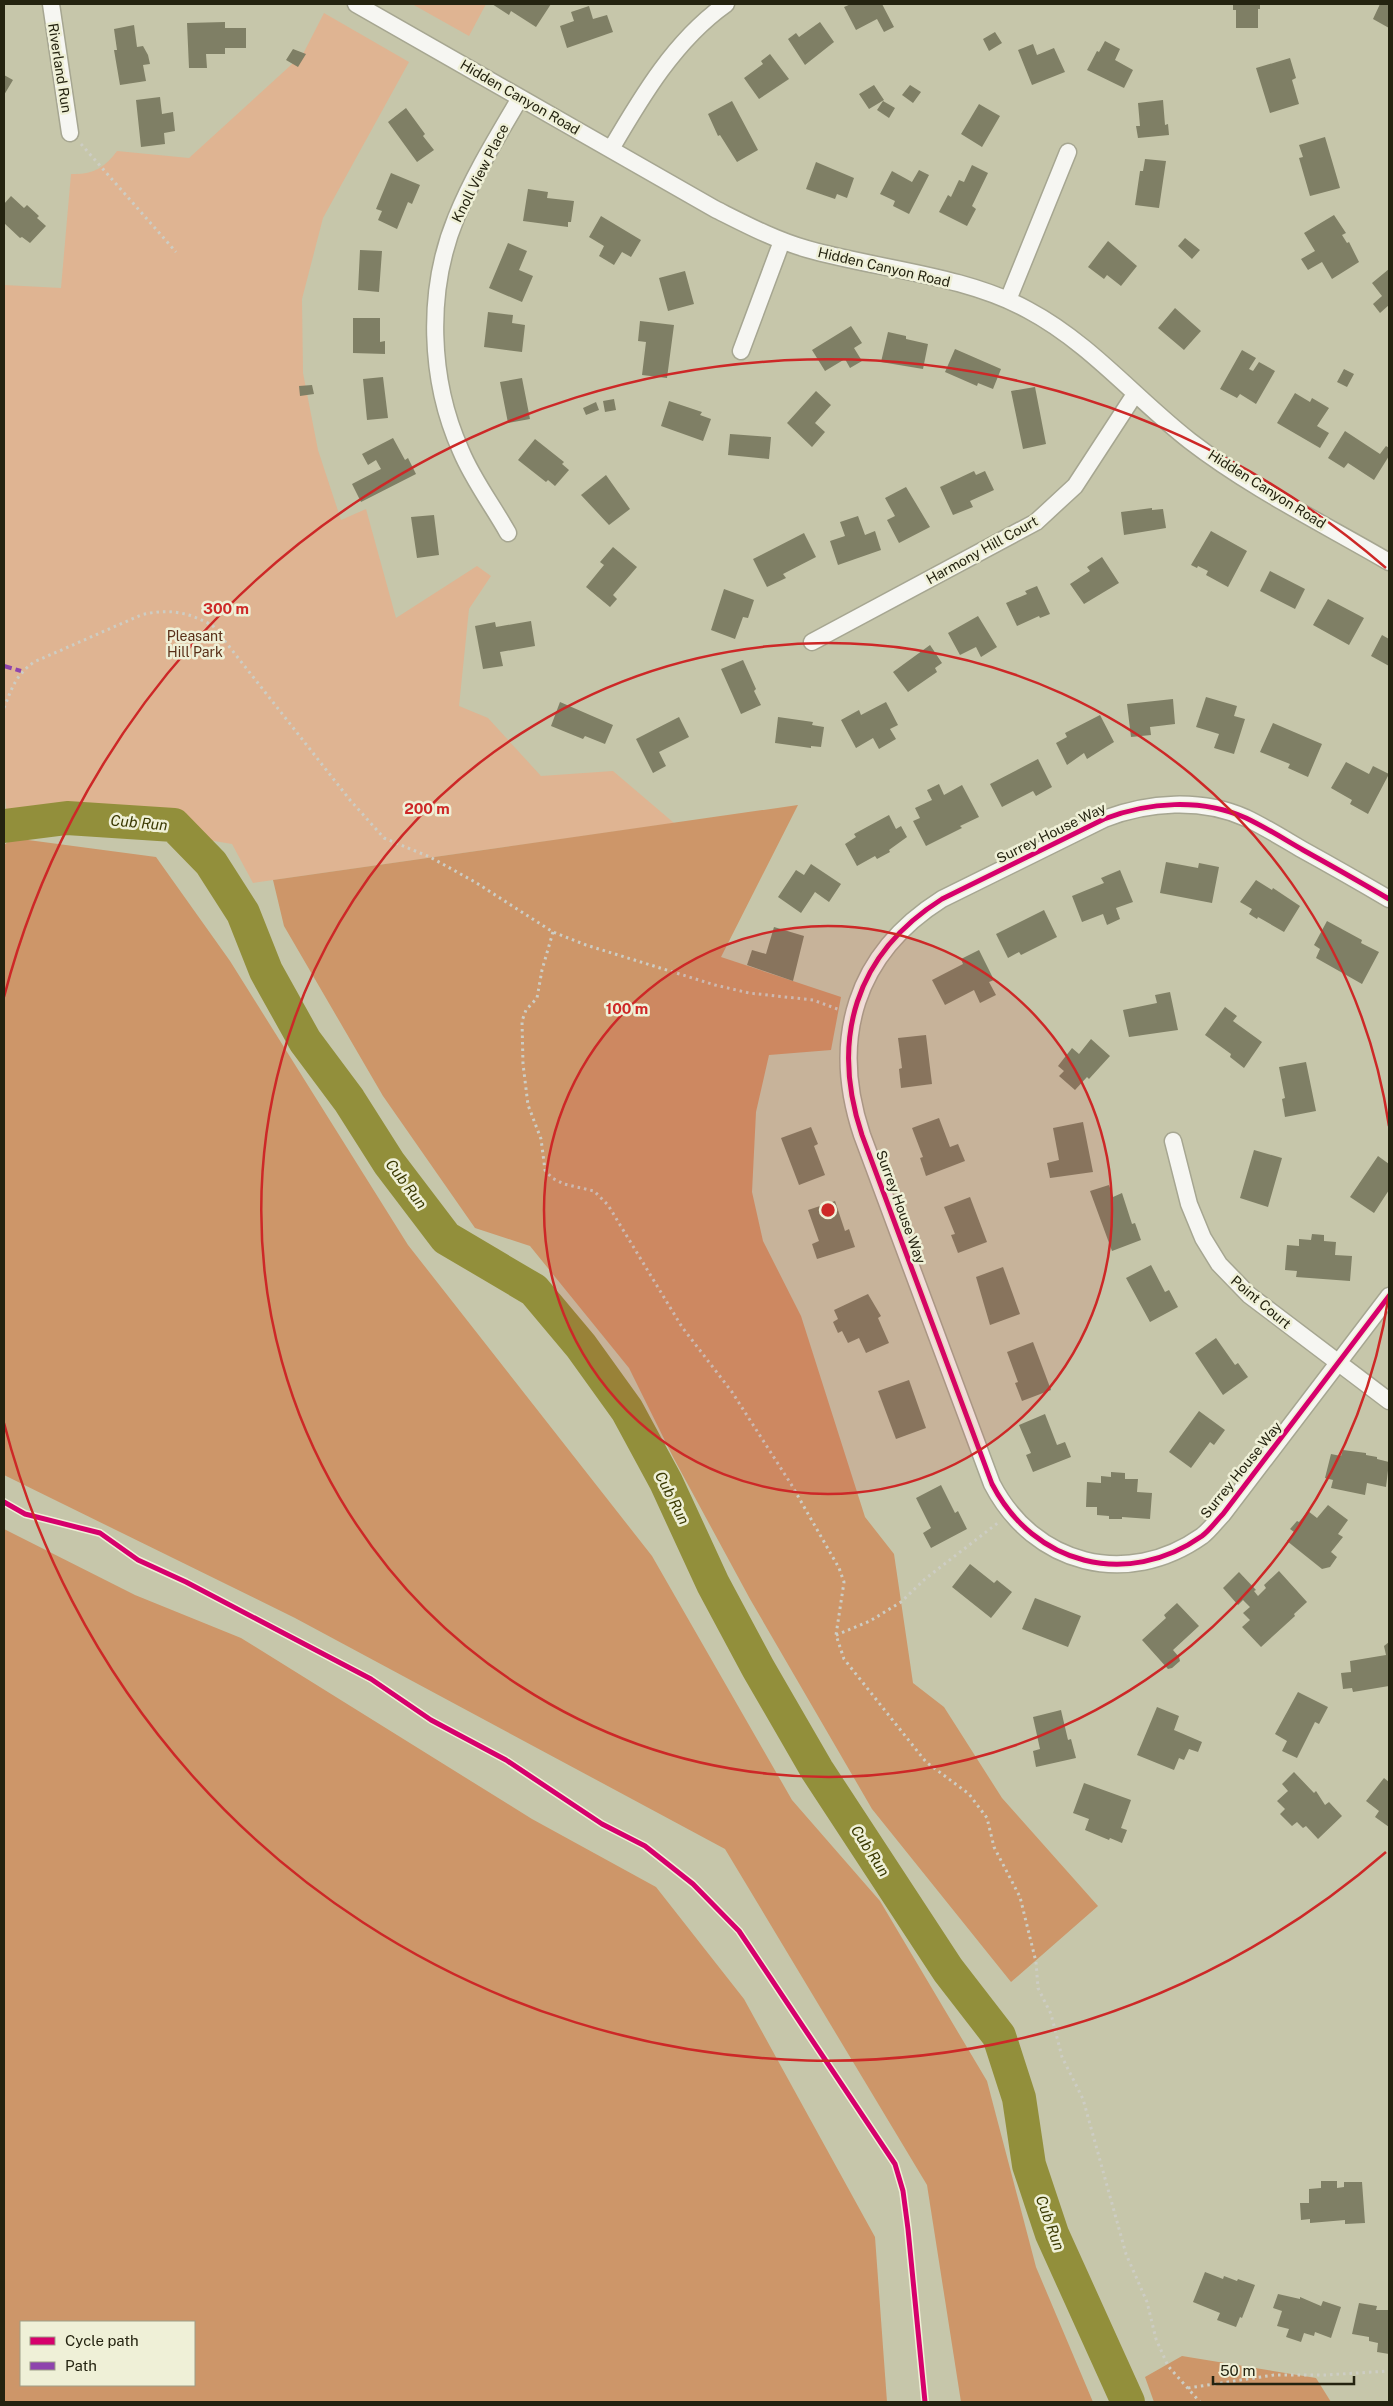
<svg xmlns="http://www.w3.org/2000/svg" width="1393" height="2406" font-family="'Public Sans',sans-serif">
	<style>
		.green { fill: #dfb492 }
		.forest { fill: #cd9669; fill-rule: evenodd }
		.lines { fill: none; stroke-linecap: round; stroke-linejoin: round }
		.river { stroke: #928f3b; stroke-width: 34 }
		.building { fill: #7f7f65 }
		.street-casing { stroke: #a6a691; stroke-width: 19 }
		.path { stroke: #cdcdc4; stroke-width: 3; stroke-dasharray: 2.5 4; stroke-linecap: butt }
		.street { stroke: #f6f6f2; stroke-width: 16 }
		.quiet { stroke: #8e44ad; stroke-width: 4; stroke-dasharray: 8 4; stroke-linecap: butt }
		.cycleway-casing { stroke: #eff0d7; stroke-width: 8 }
		.cycleway { stroke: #d6006c; stroke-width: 5 }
		.ring { fill: none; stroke: #cd2827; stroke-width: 2.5 }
		.labels { text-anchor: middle; stroke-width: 5; stroke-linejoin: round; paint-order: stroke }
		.street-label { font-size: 14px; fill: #242310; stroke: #eff0d7 }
		.park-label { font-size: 14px; fill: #592f18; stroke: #eff0d7 }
		.water-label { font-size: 15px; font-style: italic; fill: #3a3902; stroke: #eff0d7 }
		.centre { fill: #cd2827; stroke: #eff0d7; stroke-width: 2.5 }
		.ring-label { font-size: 15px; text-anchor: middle; font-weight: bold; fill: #cd2827; stroke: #eff0d7; stroke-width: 5; stroke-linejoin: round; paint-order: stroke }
	</style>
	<rect width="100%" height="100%" fill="#c6c6aa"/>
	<path class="green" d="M412,4h74l-17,32z
		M324,13l85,49 -86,156 -21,81 1,74 15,77 23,70 25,-11 30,109 81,-52 14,10 -22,33 -10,97 29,12 53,58 72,-5 61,52 -421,60 -21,-39 -204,-34 -21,10 -3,-34v-501l57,3 10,-114c21,1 34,-6 46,-23l72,7 114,-104z"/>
	<path class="forest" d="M798,805l-77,152 120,40 -10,53 -62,5 -13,57 -4,80 11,49 38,75 64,201 29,37 19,129 31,24 58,91 96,108 -87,76 -139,-173 -122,-210 -77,-142 -44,-89 -99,-122 -55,-18 -92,-132 -99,-170 -11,-46z
		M13,838l143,19 74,104 178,284 244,311 140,244 88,101 107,180 49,186 57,135h-132l-34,-217 -202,-336 -430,-231 -291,-143v-630z
		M4,1529l131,66 106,43 291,181 124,68 88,112 131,238 12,165h-883zM194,2322v63h-173v-63z
		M1182,2356l134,22 15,24h-177l-9,-25z"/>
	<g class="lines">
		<path class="river" d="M4,826l63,-8 107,7 37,38 32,50 23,58 39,70 44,59 40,63 57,75 88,52 47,56 46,64 39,72 47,102 45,84 59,102 131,200 51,66 20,62 10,67 23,69 76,168"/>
	</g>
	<path class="building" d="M492,4h59l-15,23 -25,-16 -2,4z
		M851,4h31l12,23 -10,5 -7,-13 -21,11 -12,-23z
		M1233,4h27v5h-2v19h-22v-18h-3z
		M1380,4h9v24l-16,-9z
		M589,6l4,13 14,-4 6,17 -46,16 -7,-22 14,-5 -3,-9z
		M225,22v6h21v20h-21v6h-19l1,14h-18l-2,-45z
		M820,22l14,20 -29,23 -17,-26 8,-6 3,4z
		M134,25l3,22 6,-1 5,9 2,9 -7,1 3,16 -26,4 -6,-35h3l-3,-21z
		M995,32l7,11 -13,8 -6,-12z
		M1105,41l15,8 -5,11 18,10 -9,18 -37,-18 10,-19 2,1z
		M1033,44l4,11 17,-7 11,24 -33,13 -14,-35z
		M293,49l13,5 -8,13 -12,-7z
		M770,54l19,25 -30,20 -15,-21 19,-14 -2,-3z
		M1290,58l6,20 -4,2 7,24 -29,9 -14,-45z
		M4,75l9,5 -9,15z
		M874,85l10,15 -15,9 -10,-15z
		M910,85l11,7 -8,11 -11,-8z
		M160,97l2,17 11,-2 2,19 -11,2 1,11 -24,3 -5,-47z
		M1163,100l2,25 3,-1 1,11 -31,3 -2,-12h4l-2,-23z
		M732,101l26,49 -21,12 -17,-27 -2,1 -10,-22z
		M883,101l12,7 -6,10 -12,-8z
		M979,104l21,12 -18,31 -21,-13z
		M406,108l19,26 -2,2 11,14 -17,12 -29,-40z
		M1325,137l15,51 -30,8 -11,-38 4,-1 -4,-12z
		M1145,159l21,2 -7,47 -24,-3 5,-34h3z
		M816,162l38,16 -7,20 -10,-4 -2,5 -29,-10z
		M972,165l16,8 -16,33 4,3 -9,17 -28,-14 9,-17 3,2 8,-17 5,2z
		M919,170l10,5 -20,39 -16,-8 2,-5 -15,-7 12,-23 20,11z
		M391,173l29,12 -8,19 -4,-2 -11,27 -19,-9 4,-9 -6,-2z
		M528,189l20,3 -1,6 27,3 -3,21h-3v5l-45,-6z
		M11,196l13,12 3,-3 12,11 -2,2 9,8 -16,17 -8,-6 -2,1 -16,-15v-19z
		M1334,215l12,18 -4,2 5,8 2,-1 10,20 -27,17 -10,-17 -14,8 -7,-11 14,-8 -11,-18z
		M601,216l40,24 -10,17 -9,-5 -8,13 -15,-9 5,-10 -15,-9z
		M1185,238l15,12 -8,9 -14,-13z
		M1108,241l29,25 -16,20 -14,-11 -3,4 -16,-12z
		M508,243l19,8 -8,19 14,6 -11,26 -33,-14z
		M360,250l22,1 -3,41 -21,-2z
		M1389,269v36l-9,8 -7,-9 9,-8 -10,-13z
		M685,271l9,33 -26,7 -9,-33z
		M1175,308l26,23 -17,19 -26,-22z
		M488,312l25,3 -1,8 13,2 -3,27 -38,-5z
		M353,318h27v24l5,-1v13l-32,-1z
		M640,321l34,4 -7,53 -25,-3 4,-33 -8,-1z
		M851,326l11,17 -8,5 8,13 -12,7 -5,-9 -20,12 -13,-21z
		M888,332l18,4v3l22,5 -5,25 -42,-7z
		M955,349l46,20 -8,20 -15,-6 -1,3 -32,-14z
		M1242,350l14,8 -7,11 4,2 6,-9 16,9 -19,33 -16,-10 -3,4 -17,-9z
		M1344,369l10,5 -7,13 -10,-5z
		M383,377l5,41 -21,2 -4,-41z
		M522,378l8,41 -22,4 -8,-41z
		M312,385l2,9 -14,2 -1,-10z
		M1035,387l11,57 -23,5 -12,-58z
		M816,391l15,14 -16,18 10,9 -13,15 -25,-24z
		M1295,393l15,9 2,-4 17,10 -12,18 12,7 -9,15 -43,-25z
		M614,399l2,11 -11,2 -2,-11z
		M669,401l33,11 -2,3 11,4 -8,22 -42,-15z
		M596,402l3,8 -13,5 -3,-7z
		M1345,431l35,23 6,-8 3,2v8l-15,24 -26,-17 -4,5 -16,-10z
		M730,434l41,3 -2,22 -41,-4z
		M393,438l12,22 3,-2 8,16 -55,28 -9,-18 29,-15 -5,-9 -8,5 -6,-11z
		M535,439l29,23 -2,2 7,6 -14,16 -7,-6 -2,2 -28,-22z
		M974,471l2,4 9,-4 9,19 -24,11 3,6 -20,8 -13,-28z
		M606,475l24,34 -21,16 -28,-30z
		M906,487l24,40 -31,16 -12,-23 8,-4 -10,-18z
		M1152,508v2l11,-1 3,19 -42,7 -3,-23z
		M434,515l5,40 -22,3 -6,-41z
		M858,516l7,19 10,-4 6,19 -43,15 -8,-24 15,-5 -5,-14z
		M1211,531l36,20 -19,36 -22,-12 2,-4 -10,-5 -1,2 -6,-3z
		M804,533l12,24 -33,17 3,4 -19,9 -14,-28z
		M613,547l24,20 -24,28 4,4 -7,8 -24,-20 18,-22 -4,-3z
		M1102,557l17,26 -35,21 -14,-20 20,-13 -3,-4z
		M1270,571l35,18 -10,20 -35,-18z
		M1037,586l13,28 -10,4 -1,-2 -22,10 -11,-23 21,-9 -2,-3z
		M724,589l30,11 -6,18 -5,-1 -8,22 -24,-9z
		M1328,599l36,19 -15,27 -36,-20z
		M978,616l19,31 -16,10 -5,-10 -16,8 -12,-22z
		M531,621l4,25 -35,6 3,14 -20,3 -8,-43 20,-4 1,5z
		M1382,635l7,4v27l-18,-10z
		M930,645l12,18 -7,5 2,4 -29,20 -15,-20z
		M743,660l13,29 -2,2 7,14 -20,9 -20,-45z
		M1206,697l31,9 -3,10 11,3 -11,35 -20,-6 5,-14 -23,-7z
		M1173,699l2,25 -25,3 1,8 -20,2 -4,-33z
		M560,702l53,23 -8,19 -20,-8 -2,3 -32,-13z
		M886,702l12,23 -8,4 6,10 -17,10 -6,-11 -17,10 -15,-28 18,-10 2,5z
		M1100,715l14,27 -27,17 -3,-6 -17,12 -11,-22 11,-6 -2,-4z
		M679,717l10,20 -30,15 7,14 -13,7 -17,-34z
		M778,717l35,5 -1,3 12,2 -3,20 -10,-1v2l-36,-5z
		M1273,723l49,21 -14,33 -20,-9 2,-4 -30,-12z
		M1038,759l14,28 -16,9 -3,-5 -31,16 -12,-23z
		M1346,762l23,12 4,-8 16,8 -21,40 -18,-10 2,-4 -21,-12z
		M939,784l5,11 18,-10 17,32 -19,9 2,2 -36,18 -13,-25 7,-3 -5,-10 17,-8 -5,-10z
		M889,815l7,14 5,-3 6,11 -18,13 1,2 -13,7 -2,-3 -18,10 -12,-22 11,-7 -2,-3z
		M1166,862l32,6 1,-5 20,4 -7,36 -52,-10z
		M811,864l30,20 -12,18 -14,-10 -14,21 -23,-16 18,-27 8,5z
		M1120,870l13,32 -17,6 4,11 -13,6 -4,-11 -21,8 -10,-26 32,-13 -3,-5z
		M1256,880l16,10 1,-2 27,18 -16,26 -26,-15 -1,2 -8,-5 3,-5 -12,-7z
		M1044,910l13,27 -36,18 -2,-3 -11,6 -12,-24z
		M1327,921l35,19 -1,3 18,9 -17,32 -46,-26 4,-9 -6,-4z
		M774,927l30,9 -11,45 -46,-16 5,-15 14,4z
		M979,950l15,30 -5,2 7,13 -16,8 -6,-13 -29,15 -13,-25 31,-16 -2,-5z
		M1170,992l8,38 -49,7 -6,-27 34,-7 -2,-8z
		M1225,1007l12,9 -4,5 29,21 -18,26 -14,-11 1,-3 -26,-19z
		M926,1035l6,49 -31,4 -2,-19 3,-1 -4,-30z
		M1091,1039l19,17 -21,23 -2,-2 -12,13 -16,-14 5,-5 -6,-5 14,-18 7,6z
		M1306,1062l10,49 -31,6 -3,-18 3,-1 -6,-31z
		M939,1118l11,29 8,-3 7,17 -39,15 -6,-18 3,-1 -11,-29z
		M1083,1122l10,50 -43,6 -3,-15 12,-3 -6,-32z
		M811,1127l7,17 -4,2 11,29 -26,10 -18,-47z
		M1254,1150l28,8 -14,49 -28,-9z
		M1378,1156l11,8v26l-15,23 -24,-16z
		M1109,1185l4,12 9,-4 10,31 3,-1 6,17 -29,11 -22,-60z
		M970,1197l17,45 -29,11 -7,-18 4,-1 -11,-27z
		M835,1201l10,30 4,-2 6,18 -38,12 -5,-15 7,-3 -11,-31z
		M1312,1234l12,1v6l12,1 -1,13 17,1 -2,25 -54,-4 1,-6 -12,-1 2,-25 12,1v-7l12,1z
		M1151,1265l14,27 4,-2 9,17 -28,15 -24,-44z
		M1003,1267l17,47 -30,11 -14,-48z
		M868,1294l13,22 -3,2 11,25 -23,10 -7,-15 -11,5 -6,-12 -4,2 -5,-11 5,-3 -4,-9z
		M1216,1338l19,27 3,-2 10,14 -25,18 -28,-42z
		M1033,1342l18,48 -29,11 -7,-18 3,-1 -11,-30z
		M909,1380l17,48 -30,11 -18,-48z
		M1199,1411l26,19 -11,15 -4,-3 -19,26 -22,-16z
		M1045,1414l12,31 8,-3 6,15 -38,15 -7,-17 5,-2 -12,-28z
		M1343,1450l23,3v2l11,2v2l12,3 -3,25 -19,-4 -2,12 -34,-7 2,-8 -8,-2 6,-24 10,2z
		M1111,1472l14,1v6h13l-1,13 15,1 -2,26 -28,-2v2h-13v-3l-12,-1v-8h-11l1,-25 14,1v-7l10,1z
		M941,1485l14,28 3,-2 9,18 -36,19 -8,-15 8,-5 -15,-30z
		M1328,1505l20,15 -10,14 5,3 -12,15 6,5 -7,10 -8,2 -35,-28 7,-9 -4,-3 7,-8 2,1 9,-11 9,7z
		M970,1564l24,19 3,-3 15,12 -21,26 -39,-31z
		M1279,1571l28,31 -13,12 1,2 -34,31 -19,-20 8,-7 -7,-7 7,-6 -7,-7 -5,5 -15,-17 16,-16 17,18 -2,1 4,5 8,-8 -2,-3z
		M1035,1598l46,18 -13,31 -46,-18z
		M1177,1603l22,23 -26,24 6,7 1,4 -8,7 -4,1 -26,-29 24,-22 -2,-3z
		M1389,1642v44l-36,6 -1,-4 -9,1 -2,-16 10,-1 -1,-11 36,-6 -2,-9z
		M1298,1692l30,15 -9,17 -4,-2 -18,36 -15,-7 5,-10 -12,-7z
		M1157,1707l22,9 -5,14 28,12 -4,10 -9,-3 -5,11 -5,-2 -5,12 -37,-15z
		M1061,1710l7,30 3,-1 5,19 -40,9 -3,-16 7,-2 -7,-32z
		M1294,1772l20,21 2,-2 9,14 4,-3 13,14 -24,23 -12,-13 -3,2 -6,-6 -5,4 -12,-12 5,-5 -8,-8 11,-10 -6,-7z
		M1384,1778l5,4v45l-14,-10 4,-6 -13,-10z
		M1084,1783l47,17 -10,28 6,2 -5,13 -12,-5 -1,2 -24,-10 4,-11 -16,-6z
		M1321,2181h16v7l7,-1v-5h18l3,41 -20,1v-4l-35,3v-4l-9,1 -1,-17h9v-14l12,-1z
		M1205,2272l18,7 1,-3 13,5 1,-2 17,6 -13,33 -2,-1 -4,10 -19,-7 3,-7 -27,-11z
		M1278,2294l22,5v-2l21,9 2,-5 18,6 -10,31 -16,-6 -1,4 -10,-3 -3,9 -15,-5 3,-8 -12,-3 5,-15 -9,-3z
		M1359,2303l18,3 -1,4h13v44l-12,-2 1,-9 -9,-2v-4l-17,-3z"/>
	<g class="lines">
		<g class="street-casing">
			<path id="street" d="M51,4l19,129
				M356,4l359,205c30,15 60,31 92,40 70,20 158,26 221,61 62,33 107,88 162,131 61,47 132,82 199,121
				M611,149c31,-53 64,-109 115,-145
				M1008,300l60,-148
				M741,351l41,-110
				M508,533c-15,-27 -35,-53 -47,-82 -32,-71 -35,-160 -5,-233 17,-42 41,-81 64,-120
				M812,642l224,-120 39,-36 60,-92
				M1389,899c-29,-17 -57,-33 -86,-49 -19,-11 -38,-23 -57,-32 -45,-20 -98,-16 -142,1l-162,80c-87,55 -112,140 -80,236l130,349c42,81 135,105 210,52 8,-6 14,-15 21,-22l166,-218
				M1173,1141l16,63 14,34 16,26 30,31 140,106"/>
		</g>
		<path class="path" d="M81,144l95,108
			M4,708c8,-20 11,-32 30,-46l107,-47c27,-7 48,-3 72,11l137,174 34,38 46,19 45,25 78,50 33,13 129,40 34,8 64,7 27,10
			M553,932l-11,38 -5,28 -11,12 -4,11 1,43 5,41 13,34 4,31 7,8 12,6 30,7 14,14 74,122 50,65 59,92 48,84 5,14 -8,53 8,24 82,103 43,32 18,24 7,29 26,50 16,65 2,26 13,26 11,43 21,42 43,155 21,48 9,37 12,27 32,36
			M836,1635l34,-14 31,-19 24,-23 74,-57
			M1188,2388l86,-13h51l64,-4"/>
		<use href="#street" class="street"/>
		<path class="quiet" d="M4,666l17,5"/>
		<g class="cycleway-casing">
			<path id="cycleway" d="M1389,899c-29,-17 -57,-33 -86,-49 -19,-11 -38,-23 -57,-32 -45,-20 -98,-16 -142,1l-162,80c-87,55 -112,140 -80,236l130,349c42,81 135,105 210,52 8,-6 14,-15 21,-22l166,-218
				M4,1502l21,12 75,19 38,27 48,22 185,97 60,41 75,40 96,64 43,22 48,38 46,47 156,233 8,27 5,38 17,173"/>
		</g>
		<use href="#cycleway" class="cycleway"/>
	</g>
	<circle cx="828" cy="1210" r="284" fill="#cd2827" fill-opacity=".12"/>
	<g class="ring">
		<circle cx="828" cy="1210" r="284"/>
		<path d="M1389 1294A567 567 0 1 1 1389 1126"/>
		<path d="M1386 1852A851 851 0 0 1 4 1423M4 997A851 851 0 0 1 1386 568"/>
	</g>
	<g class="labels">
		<g class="street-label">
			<text transform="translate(60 68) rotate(81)" y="5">Riverland Run</text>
			<text transform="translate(520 97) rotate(30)" y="5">Hidden Canyon Road</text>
			<text transform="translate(480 173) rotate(-63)" y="5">Knoll View Place</text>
			<text transform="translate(884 267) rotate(13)" y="5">Hidden Canyon Road</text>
			<text transform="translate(1267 489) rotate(32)" y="5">Hidden Canyon Road</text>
			<text transform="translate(982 550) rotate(-29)" y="5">Harmony Hill Court</text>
			<text transform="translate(1051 833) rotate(-26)" y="5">Surrey House Way</text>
			<text transform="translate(901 1207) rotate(70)" y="5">Surrey House Way</text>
			<text transform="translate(1261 1302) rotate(40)" y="5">Point Court</text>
			<text transform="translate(1241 1470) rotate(-51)" y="5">Surrey House Way</text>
		</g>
		<g class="park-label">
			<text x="195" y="641">Pleasant<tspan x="195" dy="16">Hill Park</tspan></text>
		</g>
		<g class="water-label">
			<text transform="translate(139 823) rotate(5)" y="5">Cub Run</text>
			<text transform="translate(406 1184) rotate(53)" y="5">Cub Run</text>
			<text transform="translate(672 1498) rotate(63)" y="5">Cub Run</text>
			<text transform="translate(870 1851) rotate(57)" y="5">Cub Run</text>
			<text transform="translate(1050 2223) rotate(70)" y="5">Cub Run</text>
		</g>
	</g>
	<circle cx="828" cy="1210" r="8" class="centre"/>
	<g class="ring-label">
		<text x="226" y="614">300 m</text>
		<text x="427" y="814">200 m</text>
		<text x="627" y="1014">100 m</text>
	</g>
	<rect width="1393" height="2406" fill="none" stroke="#242310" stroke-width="10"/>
	<rect x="20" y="2321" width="175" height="65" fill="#eff0d7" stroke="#9e9e87"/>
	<rect x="30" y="2337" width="25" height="8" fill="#d6006c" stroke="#9e9e87"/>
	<text x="65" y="2346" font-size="15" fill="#242310">Cycle path</text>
	<rect x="30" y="2362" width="25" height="8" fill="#8e44ad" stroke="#9e9e87"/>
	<text x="65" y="2371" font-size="15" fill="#242310">Path</text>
	<path d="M1213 2376v8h141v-8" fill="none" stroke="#242310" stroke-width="2.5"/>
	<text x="1220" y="2376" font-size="15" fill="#242310" stroke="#eff0d7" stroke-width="4" paint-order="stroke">50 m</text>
</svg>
